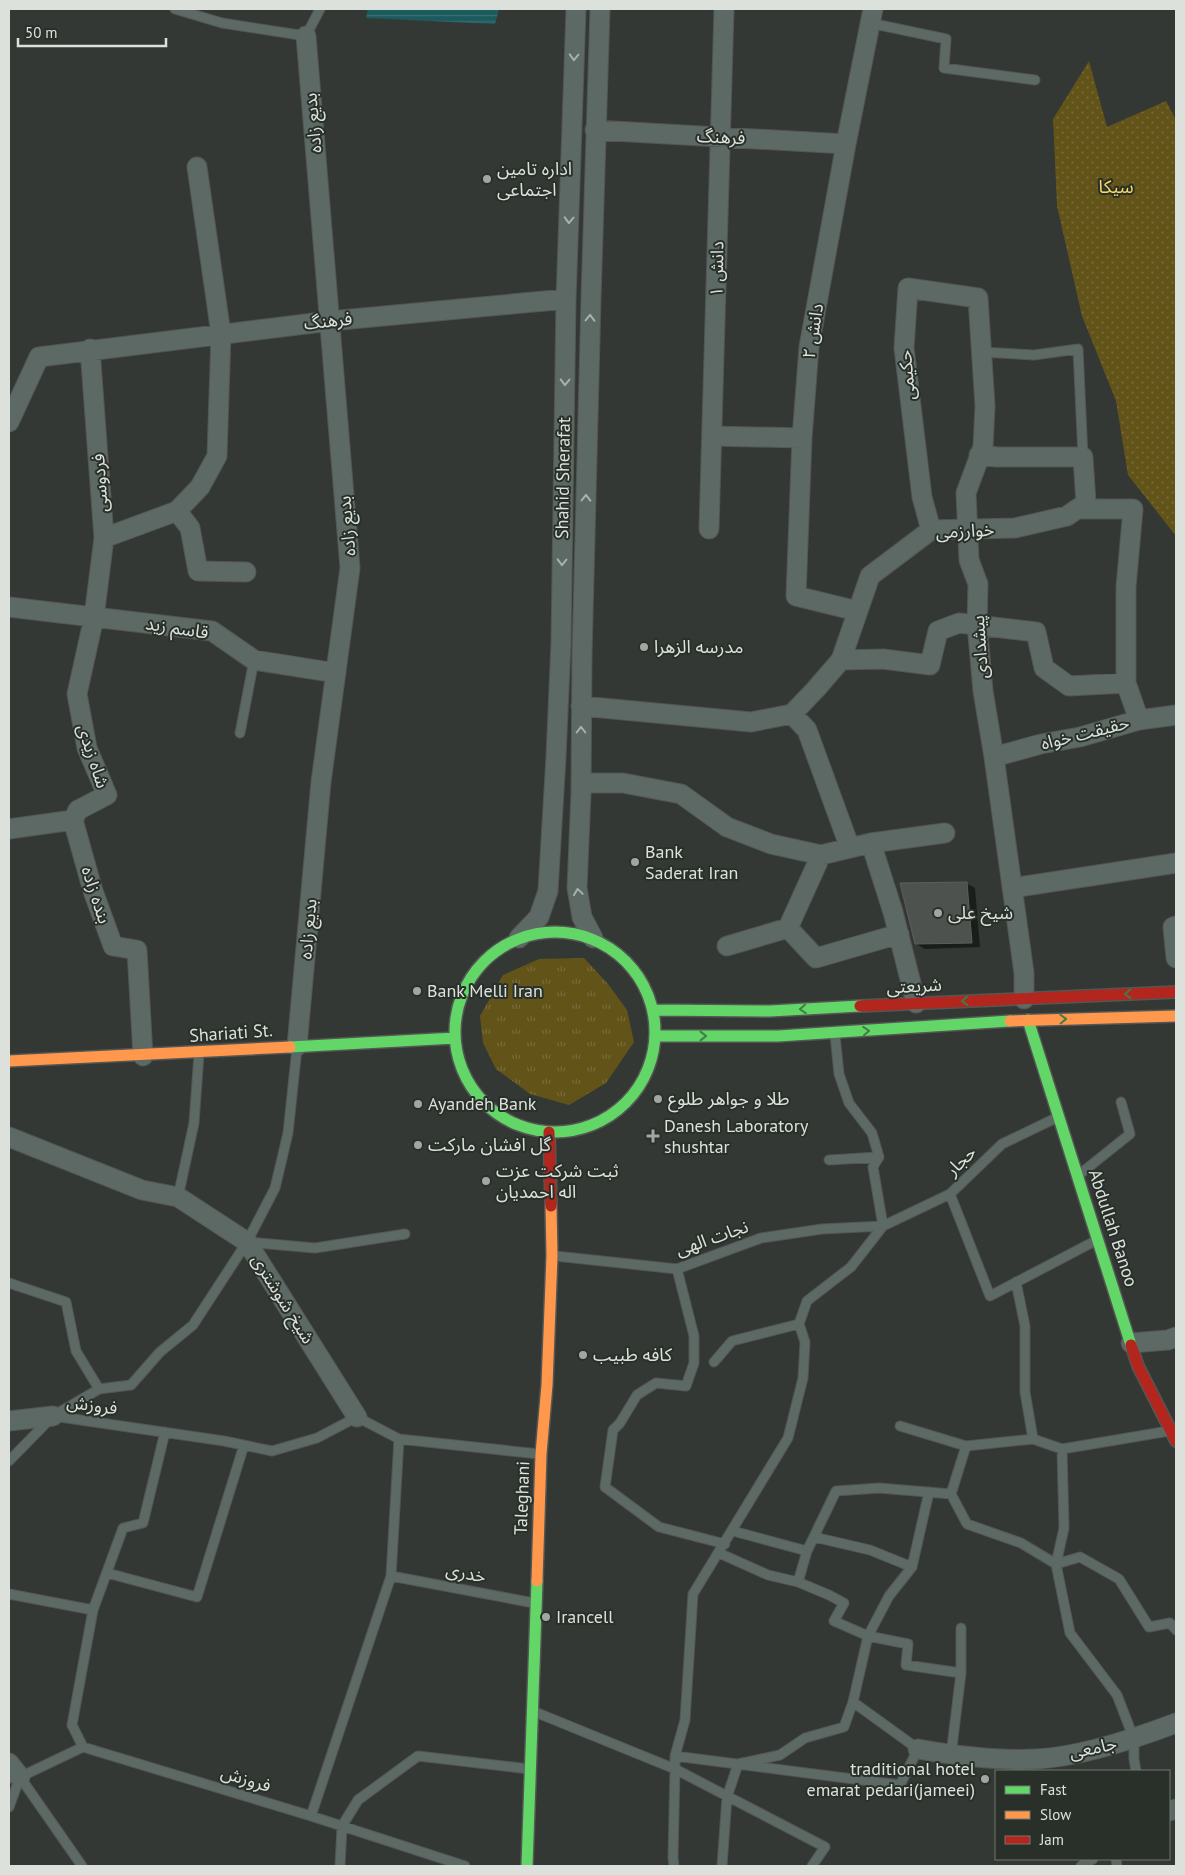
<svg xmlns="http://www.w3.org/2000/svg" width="1185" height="1875" font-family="'PT Sans','Noto Sans Arabic',sans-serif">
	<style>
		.grass { fill: url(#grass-tufts) }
		.park { fill: url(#park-dots) }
		.water { fill: url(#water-rules) }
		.shadow { fill: #0007 }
		.building { fill: #4e524e; stroke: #5c5e5a }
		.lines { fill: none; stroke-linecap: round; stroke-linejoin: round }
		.lane-casing { stroke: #535653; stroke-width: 11 }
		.street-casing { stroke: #535653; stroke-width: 21 }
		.fast-casing { stroke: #535653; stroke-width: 14 }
		.slow-casing { stroke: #535653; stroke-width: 14 }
		.jam-casing { stroke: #535653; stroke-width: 14 }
		.lane { stroke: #5d6965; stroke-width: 9 }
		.street { stroke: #5d6965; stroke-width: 19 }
		.fast { stroke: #63d668; stroke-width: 11 }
		.slow { stroke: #ff974d; stroke-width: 11 }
		.jam { stroke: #b3261e; stroke-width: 11 }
		.oneway { stroke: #a9b1ac }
		.oneway2 { stroke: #437b45 }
		.poi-dot { fill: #a1a6a1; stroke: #283029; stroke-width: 2 }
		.labels { text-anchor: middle; stroke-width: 4; stroke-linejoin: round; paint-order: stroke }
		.street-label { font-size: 18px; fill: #dce1dc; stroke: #283029 }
		.poi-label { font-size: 18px; fill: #dce1dc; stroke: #283029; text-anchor: start }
		.park-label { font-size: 18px; fill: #fbd964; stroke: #283029 }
	</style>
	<defs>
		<pattern id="grass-tufts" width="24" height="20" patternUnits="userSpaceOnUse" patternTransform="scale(1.25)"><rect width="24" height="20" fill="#625319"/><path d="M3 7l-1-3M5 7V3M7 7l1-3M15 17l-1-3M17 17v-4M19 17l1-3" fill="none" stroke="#786b3a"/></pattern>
		<pattern id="park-dots" width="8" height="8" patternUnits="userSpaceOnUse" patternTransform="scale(1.25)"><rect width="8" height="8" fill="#625319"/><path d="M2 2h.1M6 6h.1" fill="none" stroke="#786b3a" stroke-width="1.8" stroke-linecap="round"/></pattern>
		<pattern id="water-rules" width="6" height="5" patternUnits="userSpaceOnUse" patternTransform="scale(1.25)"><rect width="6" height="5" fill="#1b5a5e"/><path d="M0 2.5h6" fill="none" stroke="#3c7174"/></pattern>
	</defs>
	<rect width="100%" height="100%" fill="#343834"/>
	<path class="grass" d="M584,958l24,26 19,26 7,32 -28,41 -37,22 -39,-11 -34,-25 -13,-26 -3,-27 23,-41 36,-16z"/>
	<path class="park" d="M1089,61l18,66 59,-26 10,19v416l-48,-61 -12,-74 -34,-85 -25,-110 -4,-87z"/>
	<path class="water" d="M368,9h131l-4,15 -129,-6z"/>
	<path class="shadow" d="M966,883l9,5 5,59 -55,2 -9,-5z"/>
	<path class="building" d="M967,882l5,61 -57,1 -15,-61z"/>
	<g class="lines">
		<g class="lane-casing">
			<path id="lane" d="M175,9l47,14 84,13 14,-27
				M870,23l76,16 -2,29 91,12
				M981,352l53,3 44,-6 5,108
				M240,733l14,-73
				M829,1160l50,-3
				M1080,1174l50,-40 -9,-32
				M950,1194l40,102 105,-55
				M178,1197l16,-74 5,-69
				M247,1242l68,6 90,-14
				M555,1256l122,13 84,-31 61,-9 61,-3 67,-32 52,-50 54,-26
				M677,1269l17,67v27l-8,23 -30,-3 -19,12 -17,28 -7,7 -8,57 54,40 66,17
				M1016,1282l9,44v66l8,47 29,10 107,-18
				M9,1283l57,19 10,49 23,38
				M714,1362l18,-21 67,-17
				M53,1416l171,25 48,10 45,-13 40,-21 42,22 140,15
				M900,1426l66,20
				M9,1461l44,-45 46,-27 32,-4 29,-33 33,-27 54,-83 28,-54 13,-55 9,-85
				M951,1494l16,30 54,19 35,21 8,-36 -2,-79
				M733,1531l74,20 29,-60 43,-3 72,6 15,-48 67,-7
				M814,1537l56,13 42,17 17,-75
				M719,1553l49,22 30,7 31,13 15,8 -10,18 34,15 40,8 -2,21 55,8 -10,82
				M107,1573l90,24 47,-152
				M391,1576l143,27
				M798,1582l9,-31
				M9,1594l84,16
				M961,1673v-45
				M853,1702l15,-66 21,-40 23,-29
				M535,1712l140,57 -2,89 1,8
				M83,1747l-11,-22 21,-115 30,-82 20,-5 22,-91
				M675,1756l10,-36 8,-126 95,-156 15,-60 2,-36 -6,-18 8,-23 44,-34 32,-41 -10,-59 6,-10 -7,-24 -23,-30 -10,-29 -4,-39
				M1136,1771l-2,-12v-20l-17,-44 -47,-62 -14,-69 24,-7 39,22 30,48 21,-4 6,7
				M20,1777l62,89
				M9,1778l11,-1 63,-30 228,69 154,50
				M9,1807l11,-30
				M311,1816l80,-240 8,-137
				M1116,1859l1,7
				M340,1866l2,-40 16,-26 60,-44 111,13
				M722,1866l5,-69 11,-33 42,-9 25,-17 39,-11 9,-25 65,47 -18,36 -225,-29v13l150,78 -13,19
				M1081,1866l12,-7"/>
		</g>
		<g class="street-casing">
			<path id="street" d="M595,130l251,14
				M9,422l30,-65 291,-36 236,-22
				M712,436l90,2
				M1079,509h54l-7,78v96
				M177,511l13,17 8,43 48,1
				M709,529l15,-520
				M931,530l-9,-33 -18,-149 4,-60 70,10 7,108 -2,41 -17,46 3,67 9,24 -1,40 6,67 11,66 30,216v26
				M104,538l73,-27 23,-24 17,-31 4,-122 -24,-167
				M9,607l203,24 42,29 82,13
				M857,611l-61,-15 6,-158 7,-91 37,-203 27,-135
				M841,660l42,-1 47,6 8,-34 21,-8 77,9 8,36 25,18 57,-3 13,37
				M581,706l170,16 41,-8 23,-24 26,-30 29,-84 61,-46 84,-2 52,-12 19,-13 -3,-46h-86l-18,-2
				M792,714l15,16 43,118
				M994,757l47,-13 39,-7 59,-17 37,-5
				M581,783h42l58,11 46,33 44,17 50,11 50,-12 74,-10
				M73,820l5,-10 29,-15 -20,-47 -10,-54 17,-77 10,-79 -14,-189
				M73,820l20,71 20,55 24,4 6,106
				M9,829l64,-9
				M871,843l22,69 23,91
				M1012,888l164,-25
				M1176,926l-3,1 3,31
				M788,928l28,30 83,-24
				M519,938l20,-21 9,-26 8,-134 5,-114 5,-343 10,-291
				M593,938l-11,-21 -5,-29 4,-94 1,-139 9,-356 9,-290
				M727,946l61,-18 33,-73
				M297,1046l24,-264 29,-214 -44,-532
				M9,1137l133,53 36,7 69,45 110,175
				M1131,1343l37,-3 8,-3
				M9,1421l44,-5
				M918,1749c39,7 78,12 118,10 45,-2 98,-20 140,-36
				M9,1763l11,14
				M1169,1811l7,-2"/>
		</g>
		<g class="fast-casing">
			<path id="fast" d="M455 1032a100 100 0 1 1 200 0a100 100 0 1 1-200 0Z
				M654,1010l116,1 90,-5
				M1028,1020l103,325
				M655,1036h123l232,-15
				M290,1047l165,-9
				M527,1866l10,-285"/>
		</g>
		<g class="slow-casing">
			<path id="slow" d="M1010,1021l166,-5
				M9,1061l281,-14
				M537,1581l4,-127 6,-69 5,-129 -1,-50"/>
		</g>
		<g class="jam-casing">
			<path id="jam" d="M860,1006l316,-14
				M549,1132l2,74
				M1131,1345l7,21 38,75"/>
		</g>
		<use href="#lane" class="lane"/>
		<use href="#street" class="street"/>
		<use href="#fast" class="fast"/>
		<use href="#slow" class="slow"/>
		<use href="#jam" class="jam"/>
	</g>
	<defs><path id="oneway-chevron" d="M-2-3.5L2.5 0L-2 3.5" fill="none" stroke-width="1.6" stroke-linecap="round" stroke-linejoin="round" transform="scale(1.25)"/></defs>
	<g class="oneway">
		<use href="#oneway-chevron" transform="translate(574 57) rotate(92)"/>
		<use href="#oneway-chevron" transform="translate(569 220) rotate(92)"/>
		<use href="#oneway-chevron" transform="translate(590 318) rotate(-89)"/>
		<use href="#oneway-chevron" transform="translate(565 382) rotate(91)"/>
		<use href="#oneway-chevron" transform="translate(586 498) rotate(-89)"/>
		<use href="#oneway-chevron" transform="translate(562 562) rotate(91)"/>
		<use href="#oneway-chevron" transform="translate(581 730) rotate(-90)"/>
		<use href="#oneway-chevron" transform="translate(578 892) rotate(-98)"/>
	</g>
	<g class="oneway2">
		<use href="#oneway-chevron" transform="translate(1128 994) rotate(177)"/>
		<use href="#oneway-chevron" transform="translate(965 1001) rotate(178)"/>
		<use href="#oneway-chevron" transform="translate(803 1009) rotate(176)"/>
		<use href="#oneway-chevron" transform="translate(1063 1019) rotate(-2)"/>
		<use href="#oneway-chevron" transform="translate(866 1031) rotate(-4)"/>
		<use href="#oneway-chevron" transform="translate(703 1036)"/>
	</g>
	<g class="poi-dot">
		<circle cx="487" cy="179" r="5"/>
		<circle cx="644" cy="647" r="5"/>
		<circle cx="635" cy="862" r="5"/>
		<circle cx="938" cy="913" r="5"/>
		<circle cx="417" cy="991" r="5"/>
		<circle cx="658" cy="1099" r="5"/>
		<circle cx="418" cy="1104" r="5"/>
		<path d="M650.5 1128.5h5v5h5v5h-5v5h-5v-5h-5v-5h5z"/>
		<circle cx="418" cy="1145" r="5"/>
		<circle cx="486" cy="1181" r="5"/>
		<circle cx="583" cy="1355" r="5"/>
		<circle cx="546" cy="1617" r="5"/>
		<circle cx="985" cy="1779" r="5"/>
	</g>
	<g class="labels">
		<g class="street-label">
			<text transform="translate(313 123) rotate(-95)" y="6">بدیع زاده</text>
			<text transform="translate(721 137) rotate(3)" y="6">فرهنگ</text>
			<text transform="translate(717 269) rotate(-89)" y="6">دانش ۱</text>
			<text transform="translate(328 321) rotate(-6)" y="6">فرهنگ</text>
			<text transform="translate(813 331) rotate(-81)" y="6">دانش ۲</text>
			<text transform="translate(907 375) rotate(-95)" y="6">حکیمی</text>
			<text transform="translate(563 478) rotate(-89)" y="6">Shahid Sherafat</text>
			<text transform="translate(100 483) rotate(-94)" y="6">فردوسی</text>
			<text transform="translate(347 526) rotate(-95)" y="6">بدیع زاده</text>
			<text transform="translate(965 531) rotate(-3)" y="6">خوارزمی</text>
			<text transform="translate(177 628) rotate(9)" y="6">قاسم زید</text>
			<text transform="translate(980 647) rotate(-94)" y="6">پیشدادی</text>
			<text transform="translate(1085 733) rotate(-14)" y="6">حقیقت خواه</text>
			<text transform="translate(93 756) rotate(72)" y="6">شاه زیدی</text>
			<text transform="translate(96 895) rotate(72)" y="6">بنده زاده</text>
			<text transform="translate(308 929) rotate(-85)" y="6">بدیع زاده</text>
			<text transform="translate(914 986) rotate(-3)" y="6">شریعتی</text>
			<text transform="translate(231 1033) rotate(-4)" y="6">Shariati St.</text>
			<text transform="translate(961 1161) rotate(-44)" y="6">حجار</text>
			<text transform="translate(1113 1228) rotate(72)" y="6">Abdullah Banoo</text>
			<text transform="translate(712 1238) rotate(-19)" y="6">نجات الهی</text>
			<text transform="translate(283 1299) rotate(58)" y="6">شیخ شوشتری</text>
			<text transform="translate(92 1405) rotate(8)" y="6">فروزش</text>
			<text transform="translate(522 1498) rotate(-88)" y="6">Taleghani</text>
			<text transform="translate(466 1573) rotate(11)" y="6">خدری</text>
			<text transform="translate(1093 1748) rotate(-12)" y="6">جامعی</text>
			<text transform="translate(246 1779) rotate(17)" y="6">فروزش</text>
		</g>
		<g class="poi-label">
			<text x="497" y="175">اداره تامین<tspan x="497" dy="21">اجتماعی</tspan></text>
			<text x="654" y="653">مدرسه الزهرا</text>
			<text x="645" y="858">Bank<tspan x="645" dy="21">Saderat Iran</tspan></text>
			<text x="948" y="919">شیخ علی</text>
			<text x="427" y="997">Bank Melli Iran</text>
			<text x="668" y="1105">طلا و جواهر طلوع</text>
			<text x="428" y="1110">Ayandeh Bank</text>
			<text x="664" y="1132">Danesh Laboratory<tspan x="664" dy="21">shushtar</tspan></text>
			<text x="428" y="1151">گل افشان مارکت</text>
			<text x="496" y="1177">ثبت شرکت عزت<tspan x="496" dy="21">اله احمدیان</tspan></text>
			<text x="593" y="1361">کافه طبیب</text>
			<text x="556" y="1623">Irancell</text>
			<text x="975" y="1775" text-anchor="end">traditional hotel<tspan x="975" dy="21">emarat pedari(jameei)</tspan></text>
		</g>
		<g class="park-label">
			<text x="1116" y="193">سیکا</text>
		</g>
	</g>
	<rect width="1185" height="1875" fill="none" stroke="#dce1dc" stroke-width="20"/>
	<rect x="995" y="1770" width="175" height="90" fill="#283029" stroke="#707771"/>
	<rect x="1005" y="1786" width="25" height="8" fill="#63d668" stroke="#707771"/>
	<text x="1040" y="1795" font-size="15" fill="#dce1dc">Fast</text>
	<rect x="1005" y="1811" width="25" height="8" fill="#ff974d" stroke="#707771"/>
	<text x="1040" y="1820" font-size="15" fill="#dce1dc">Slow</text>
	<rect x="1005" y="1836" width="25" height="8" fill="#b3261e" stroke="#707771"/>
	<text x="1040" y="1845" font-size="15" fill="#dce1dc">Jam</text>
	<path d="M18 38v8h148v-8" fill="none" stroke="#dce1dc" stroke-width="2.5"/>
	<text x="25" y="38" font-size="15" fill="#dce1dc" stroke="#283029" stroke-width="4" paint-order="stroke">50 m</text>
</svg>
